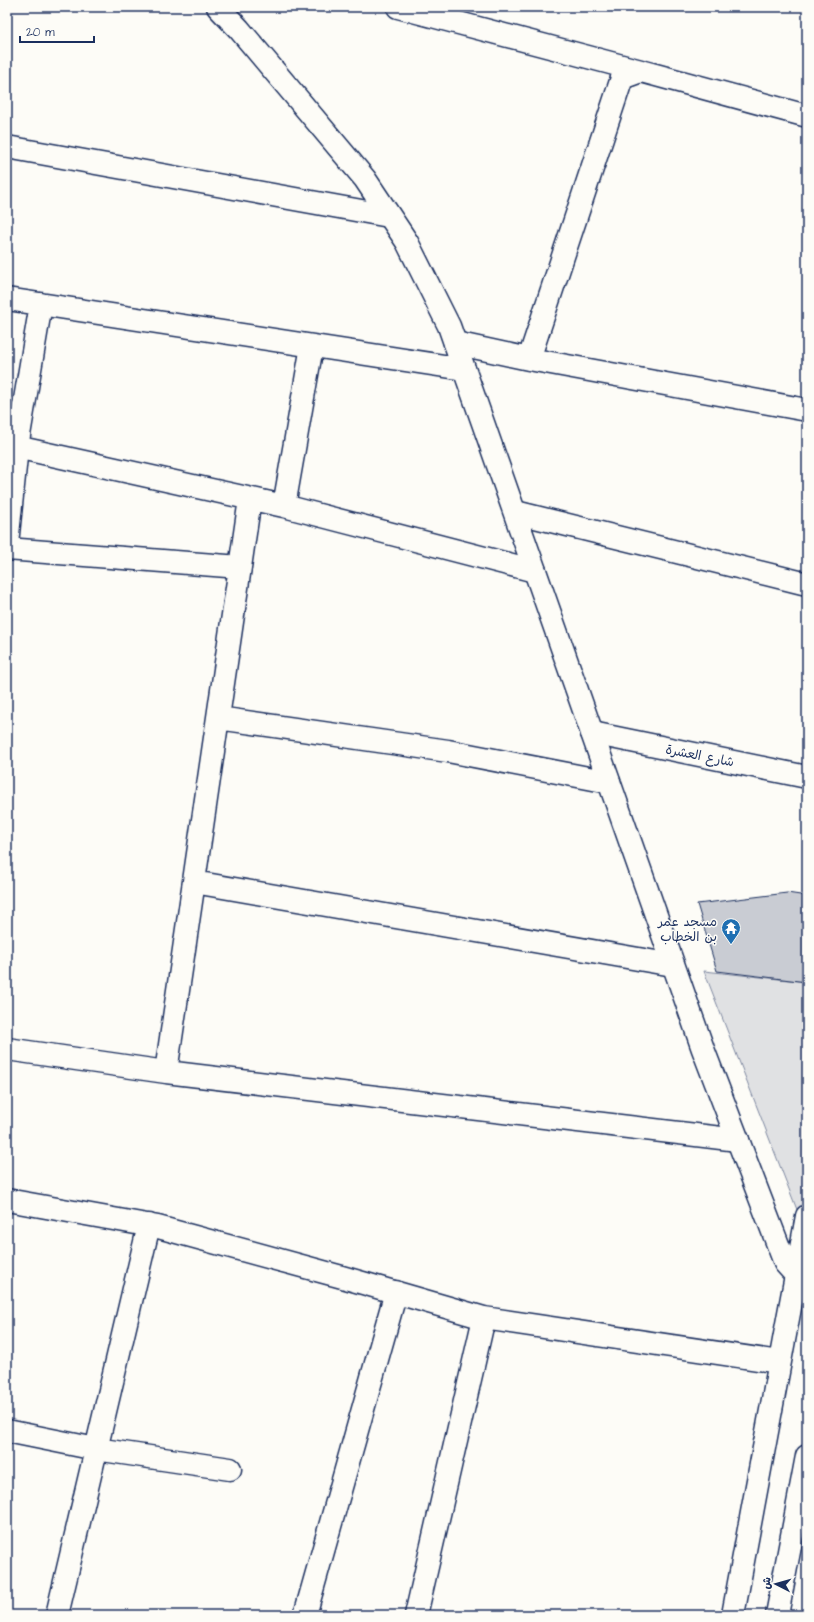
<svg xmlns="http://www.w3.org/2000/svg" width="814" height="1622" font-family="'Architects Daughter','Playpen Sans Arabic',sans-serif">
	<style>
		.green { fill: #e0e1e3; stroke: #7e88a0 }
		.building { fill: #c9ccd3; stroke: #1b2f5e }
		.lines { fill: none; stroke-linecap: round; stroke-linejoin: round }
		.minor-casing { stroke: #1b2f5e; stroke-width: 25 }
		.secondary-casing { stroke: #1b2f5e; stroke-width: 25 }
		.minor { stroke: #fdfcf7; stroke-width: 22 }
		.secondary { stroke: #fdfcf7; stroke-width: 22 }
		.labels { text-anchor: middle; stroke-width: 3; stroke-linejoin: round; paint-order: stroke }
		.street-label { font-size: 13px; fill: #1b2f5e; stroke: #fdfcf7 }
		.poi-label { font-size: 13px; fill: #1b2f5e; stroke: #fdfcf7; text-anchor: end }
	</style>
	<rect width="100%" height="100%" fill="#fdfcf7"/>
	<filter id="ink" filterUnits="userSpaceOnUse"><feTurbulence type="fractalNoise" baseFrequency=".025" numOctaves="2"/><feDisplacementMap in="SourceGraphic" scale="8" xChannelSelector="R" yChannelSelector="G"/><feConvolveMatrix kernelMatrix="1 2 1 2 8 2 1 2 1" color-interpolation-filters="sRGB"/></filter>
	<g filter="url(#ink)">
		<path class="green" d="M704,971l103,11v201l-6,37z"/>
		<path class="building" d="M787,893l20,3v86l-90,-11 -20,-67z"/>
		<g class="lines">
			<g class="minor-casing">
				<path id="minor" d="M398,7l243,64
					M7,147l382,69
					M7,299l457,70
					M455,343l74,16 278,51
					M529,359l93,-281 19,-7 166,45
					M7,445l277,61 251,65
					M284,506l28,-160
					M515,512l292,72
					M7,544l10,-97 24,-143
					M7,549l233,18
					M218,718l230,33 161,31
					M592,733l215,44
					M194,882l479,83
					M7,1049l159,23 572,68
					M166,1072l84,-573
					M7,1200l151,27 184,50 142,41 295,44
					M7,1431l89,18 134,20
					M57,1615l92,-390
					M305,1615l91,-323
					M416,1615l68,-297"/>
			</g>
			<g class="secondary-casing">
				<path id="secondary" d="M218,7l21,22 126,150 42,63 42,84 254,723 82,214 22,24
					M733,1615l74,-399
					M777,1615l30,-159"/>
			</g>
			<use href="#minor" class="minor"/>
			<use href="#secondary" class="secondary"/>
		</g>
	</g>
	<defs>
		<g id="temple-pin" transform="scale(1)"><path d="M0 17L-7.5 6A9.5 9.5 0 1 1 7.5 6Z" fill="#1f6fb2" stroke="#fdfcf7"/><path d="M0-6L5-2H3V0L6.5 2.5H4V6H1.5V3h-3V6H-4V2.5H-6.5L-3 0V-2H-5Z" fill="#fff"/></g>
	</defs>
	<g fill-rule="evenodd">
		<use href="#temple-pin" x="731" y="928"/>
	</g>
	<g class="labels">
		<g class="street-label">
			<text transform="translate(700 755) rotate(11)" y="5">شارع العشرة</text>
		</g>
		<g class="poi-label">
			<text x="717" y="926">مسجد عمر<tspan x="717" dy="15">بن الخطاب</tspan></text>
		</g>
	</g>
	<rect width="814" height="1622" fill="none" stroke="#fdfcf7" stroke-width="24"/>
	<rect x="12" y="12" width="790" height="1598" fill="none" stroke="#1b2f5e" stroke-width="1.5" filter="url(#ink)"/>
	<g transform="translate(776 1584) rotate(276)" stroke="#fdfcf7" stroke-width="3" paint-order="stroke">
	<path d="M0-3L7 15L0 10L-7 15Z" fill="#1b2f5e"/>
	<text y="-6" font-size="11" font-weight="bold" text-anchor="middle" fill="#1b2f5e">ش</text>
	</g>
	<path d="M20 36v6h74v-6" fill="none" stroke="#1b2f5e" stroke-width="2"/>
	<text x="26" y="36" font-size="12" fill="#1b2f5e" stroke="#fdfcf7" stroke-width="3" paint-order="stroke">20 m</text>
</svg>
